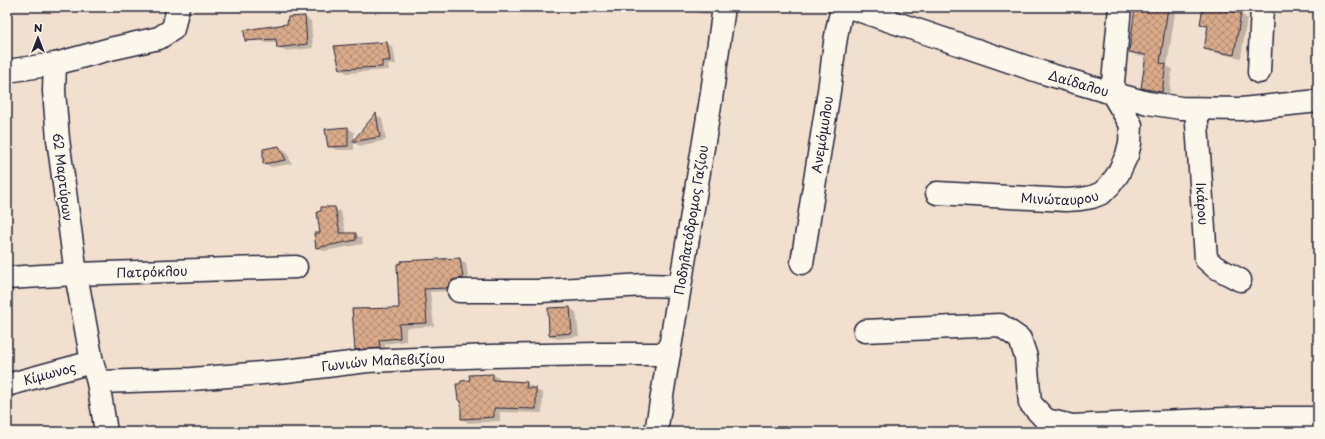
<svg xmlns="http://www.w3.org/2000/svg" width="1325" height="439" font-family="'Playpen Sans',sans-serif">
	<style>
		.shadow { fill: #0003 }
		.building { fill: url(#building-cross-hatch); stroke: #22223b }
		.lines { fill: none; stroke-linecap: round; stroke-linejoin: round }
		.minor-casing { stroke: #22223b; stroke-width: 25 }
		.minor { stroke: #fbf7ec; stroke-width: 22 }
		.labels { text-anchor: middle; stroke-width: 4; stroke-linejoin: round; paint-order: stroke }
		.street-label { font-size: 13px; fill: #22223b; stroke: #fbf7ec }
	</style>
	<defs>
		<pattern id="building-cross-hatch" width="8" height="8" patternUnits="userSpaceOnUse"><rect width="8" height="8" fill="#daab8b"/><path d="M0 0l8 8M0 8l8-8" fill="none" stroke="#b08b73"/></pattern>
	</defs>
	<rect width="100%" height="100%" fill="#f1e0cf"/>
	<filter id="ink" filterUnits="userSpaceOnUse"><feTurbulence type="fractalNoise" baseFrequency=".025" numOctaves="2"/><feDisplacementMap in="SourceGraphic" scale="8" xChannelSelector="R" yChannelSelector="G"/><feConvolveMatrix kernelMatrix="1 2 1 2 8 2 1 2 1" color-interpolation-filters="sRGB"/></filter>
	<g filter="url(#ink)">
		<path class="shadow" d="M687,7h32l-2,9 -23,-4z
			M1136,7h40l-9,59 5,3 -3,27 -20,-4 -7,-4 4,-31 -9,-1 -7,-4z
			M1204,8l37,6 6,4 -6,40 -30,-6 -6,-3 3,-21 -7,-4z
			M304,17l7,4 2,27 -28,3 -7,-4v-4h-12l-7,-4z
			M386,43l7,4 3,17 -8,1 1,5 -42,3 -7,-4z
			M376,115l6,3 4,22 -26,6 -6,-3v7h-18l-7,-4 19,-18 6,4v9z
			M279,147l7,4 6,13 -21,3 -7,-4z
			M334,208l7,4 5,22h9l7,4 1,6 -39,7 -7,-4 4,-13z
			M459,259l7,4 3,19 -15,9 -24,1 4,34 -28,2v13l-21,3 1,7 -23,2 -7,-4 44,-40z
			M570,308l6,4 3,24 -22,3 -7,-4z
			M493,375l7,4v3l26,1 7,4v2l10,4 -1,20 -42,-1v9l-31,2 -7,-4 9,-38 -1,-5z"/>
		<path class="building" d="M1135,7h33l-8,56 6,1 -4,28 -21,-4 5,-33 -17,-3z
			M1203,7l38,6 -7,42 -30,-6 4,-23 -8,-2z
			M305,16l2,28 -30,4 -1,-9 -31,2 -1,-11 43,-6 1,-7z
			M387,42l3,19h-8v6l-42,2 -6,-23z
			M376,113l4,24 -28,5z
			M348,127v19l-20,1 -3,-18z
			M279,146l7,14 -23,4v-15z
			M321,207h14l5,26h16v7l-40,8 -2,-15h6l-3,-21 4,-1z
			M460,258l3,20 -11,2 -5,8 -23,1 3,34 -28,1 1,14 -21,2 1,8 -25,2 -3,-41 47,-1 -2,-44 4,-1v-2z
			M570,307l2,26 -23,2 -1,-27z
			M493,374v6l34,2 -1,6h10v21l-42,-1v9l-33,2v-18l-3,-1 -2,-16h4l1,-3 9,-1 -1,-5z"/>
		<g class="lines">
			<g class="minor-casing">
				<g id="minor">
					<path id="s1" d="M849,7l195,66 68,20 36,10 33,5 61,1 76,-8"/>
					<path d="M7,71l48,-7"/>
					<path d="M1259,72l3,-65"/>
					<path id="s2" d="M1196,109l10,150 9,8 25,13"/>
					<path id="s3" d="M937,193l129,7 15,-1 11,-2 10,-4 8,-8 8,-11 9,-19 3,-12 1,-18 -19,-32 8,-86"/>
					<path id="s4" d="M802,263c9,-58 18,-115 27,-172 4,-28 5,-57 14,-84"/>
					<path id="s5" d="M7,278l69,-4 220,-7"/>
					<path d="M459,291h82l104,-6 34,1"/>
					<path d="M865,331l135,-6 20,14 6,18 4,46 16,17 26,6 176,-8h70"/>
					<path id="s6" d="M98,382l94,-3 94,-8 81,-10 124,-5 107,-2h71"/>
					<path id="s7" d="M7,385l85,-23"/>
					<path d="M106,432l-8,-50 -6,-20 -16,-88 -18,-135 -4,-48 1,-27 55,-15 49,-11 14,-9 5,-22"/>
					<path id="s8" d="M656,432l55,-333 13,-92"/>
				</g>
			</g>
			<use href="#minor" class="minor"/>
		</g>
	</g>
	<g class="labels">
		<g class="street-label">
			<text dy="5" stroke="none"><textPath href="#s1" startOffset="242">Δαίδαλου</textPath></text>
			<text dy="5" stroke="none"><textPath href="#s4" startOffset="130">Ανεμόμυλου</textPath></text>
			<text transform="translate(63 177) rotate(83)" y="5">62 Μαρτύρων</text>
			<text dy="5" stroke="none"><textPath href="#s3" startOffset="123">Μινώταυρου</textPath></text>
			<text dy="5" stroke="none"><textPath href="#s2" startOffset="95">Ικάρου</textPath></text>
			<text dy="5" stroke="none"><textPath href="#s8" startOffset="215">Ποδηλατόδρομος Γαζίου</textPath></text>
			<text dy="5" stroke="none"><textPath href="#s5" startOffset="145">Πατρόκλου</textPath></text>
			<text dy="5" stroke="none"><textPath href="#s6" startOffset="286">Γωνιών Μαλεβιζίου</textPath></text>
			<text dy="5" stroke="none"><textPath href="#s7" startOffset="44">Κίμωνος</textPath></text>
		</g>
	</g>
	<rect width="1325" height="439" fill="none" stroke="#fbf7ec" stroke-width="24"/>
	<rect x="12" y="12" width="1301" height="415" fill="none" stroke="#22223b" stroke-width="1.5" filter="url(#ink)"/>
	<g transform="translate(38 38)" stroke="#fbf7ec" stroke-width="3" paint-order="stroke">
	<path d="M0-3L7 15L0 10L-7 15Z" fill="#22223b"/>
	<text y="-6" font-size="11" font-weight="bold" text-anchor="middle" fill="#22223b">N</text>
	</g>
</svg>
